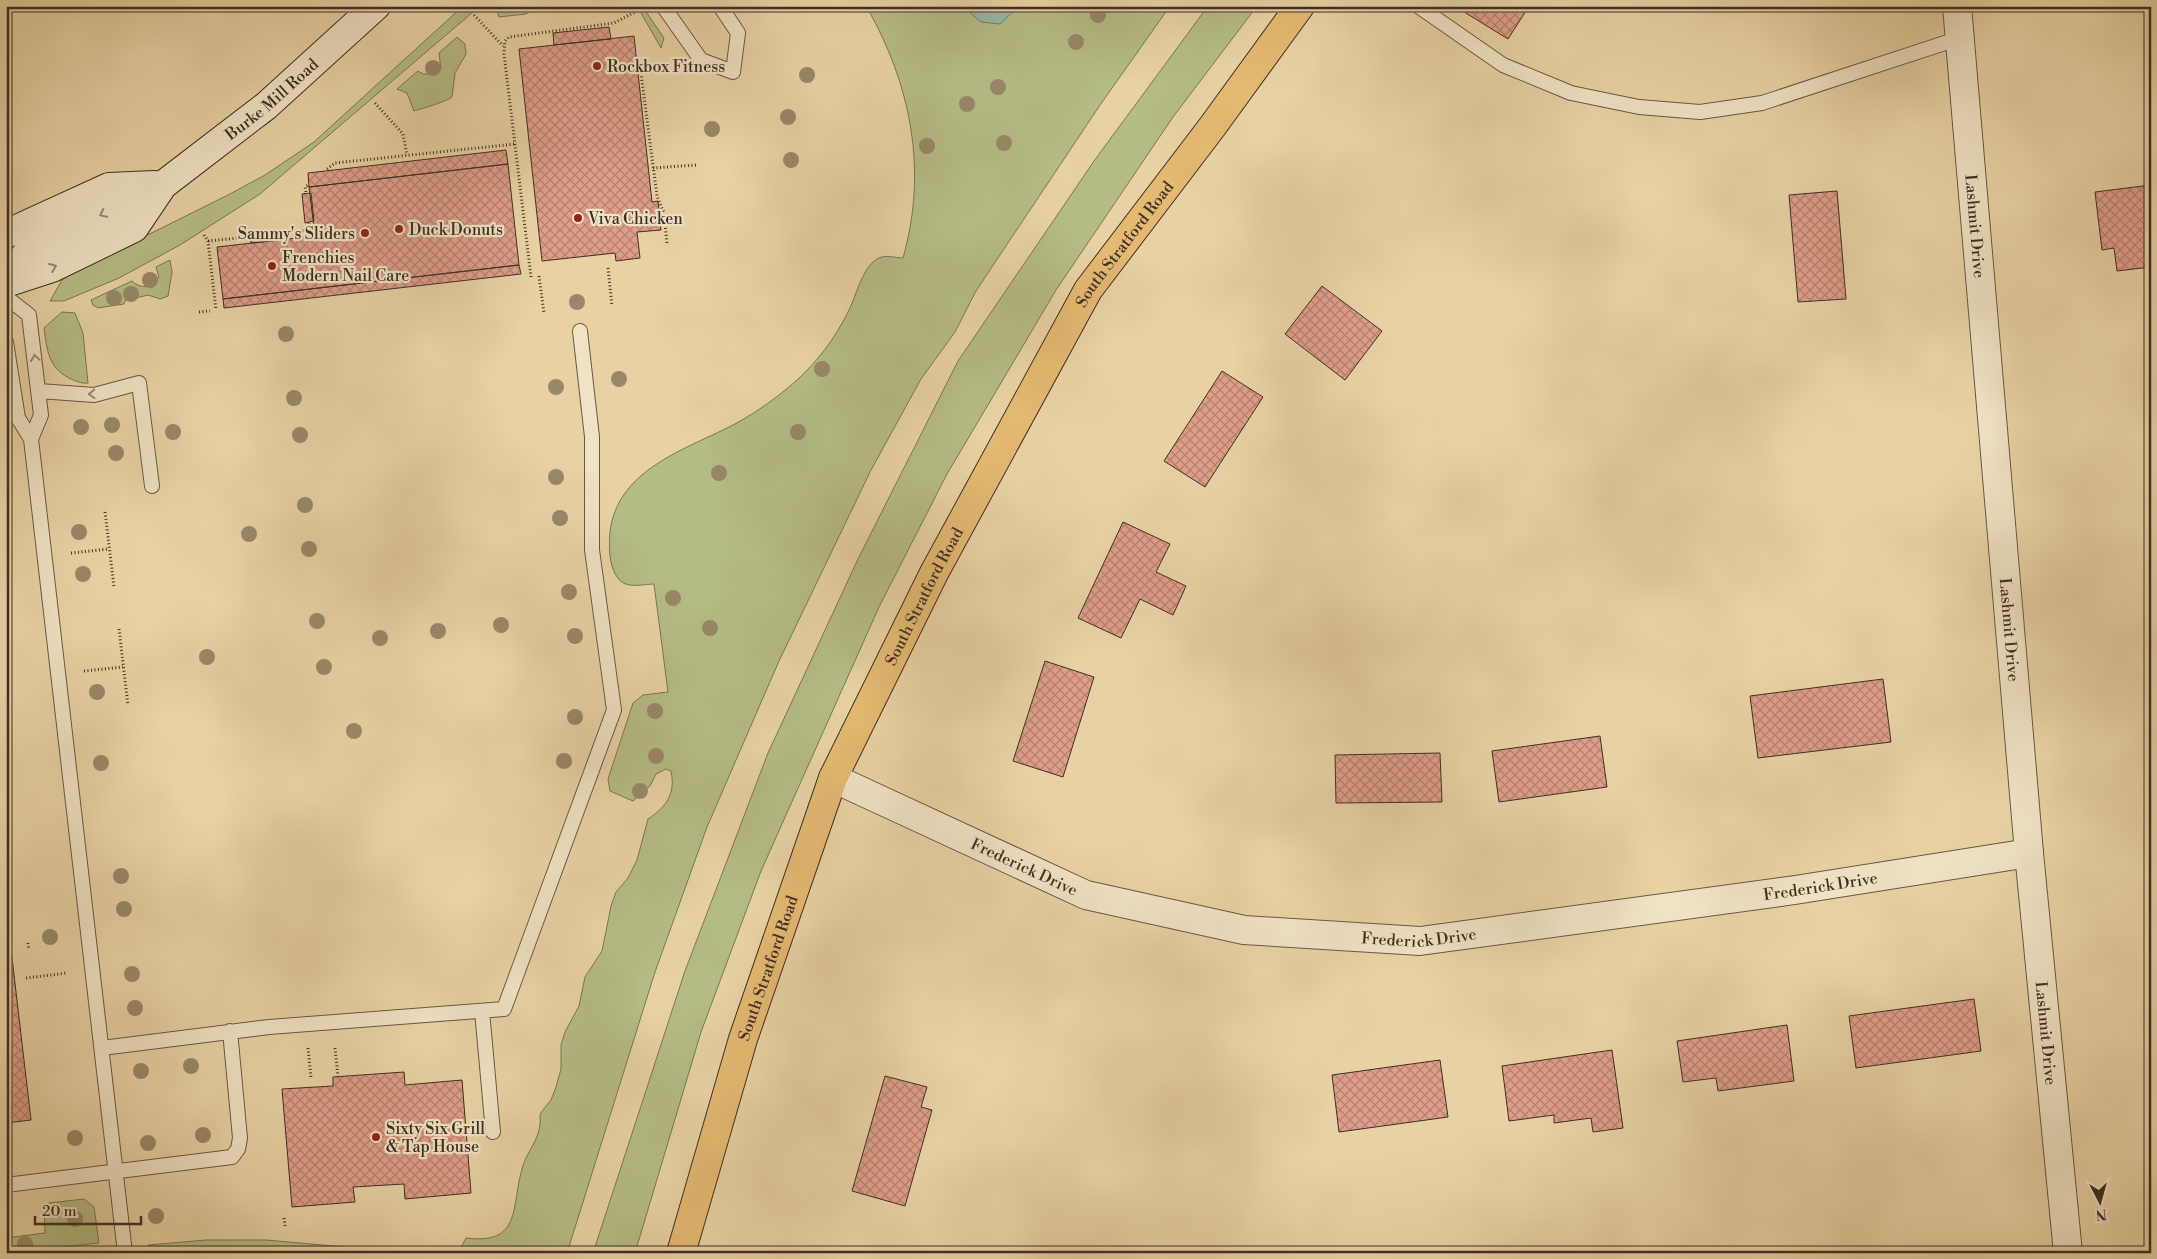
<svg xmlns="http://www.w3.org/2000/svg" width="2157" height="1259" font-family="'Libre Bodoni',serif">
	<style>
		.grass { fill: #b5bc86; stroke: #7a7656 }
		.water { fill: #97b7a9; stroke: #748174 }
		.building { fill: url(#building-cross-hatch); stroke: #3f2f25 }
		.lines { fill: none; stroke-linecap: round; stroke-linejoin: round }
		.lane-casing { stroke: #695845; stroke-width: 16 }
		.street-casing { stroke: #695845; stroke-width: 30 }
		.secondary-casing { stroke: #3f2f25; stroke-width: 30 }
		.primary-casing { stroke: #3f2f25; stroke-width: 30 }
		.path { stroke: #3f2f25; stroke-width: 3; stroke-dasharray: 1 2.5; stroke-linecap: butt }
		.lane { stroke: #f0e2c4; stroke-width: 14 }
		.street { stroke: #f0e2c4; stroke-width: 28 }
		.secondary { stroke: #f0e2c4; stroke-width: 28 }
		.primary { stroke: #e4b972; stroke-width: 28 }
		.tree { fill: #988869 }
		.oneway { stroke: #988874 }
		.poi-dot { fill: #8f2418; stroke: #f0e2c4; stroke-width: 2 }
		.labels { text-anchor: middle; stroke-width: 4.5; stroke-linejoin: round; paint-order: stroke }
		.poi-label { font-size: 16px; fill: #3f2f25; stroke: #f0e2c4; text-anchor: start }
		.street-label { font-size: 16px; fill: #3f2f25; stroke: #f0e2c4 }
	</style>
	<defs>
		<pattern id="building-cross-hatch" width="8" height="8" patternUnits="userSpaceOnUse" patternTransform="scale(1.25)"><rect width="8" height="8" fill="#df9e89"/><path d="M0 0l8 8M0 8l8-8" fill="none" stroke="#b68170"/></pattern>
	</defs>
	<rect width="100%" height="100%" fill="#e8d2a4"/>
	<filter id="stains"><feTurbulence type="fractalNoise" baseFrequency=".004" numOctaves="4"/><feColorMatrix values="0 0 0 0 .2 0 0 0 0 .09 0 0 0 0 .02 0 0 0 .5 -.17"/></filter>
	<radialGradient id="worn" r=".72"><stop offset=".6" stop-color="#630" stop-opacity="0"/><stop offset="1" stop-color="#630" stop-opacity=".3"/></radialGradient>
	<path class="grass" d="M463,6h17l-220,188 -80,51 -61,33 -55,23h-14l12,-21 11,-8 157,-78 35,-19 49,-33z
		M495,6h45l-14,8 -27,3z
		M637,6h5l22,32 -3,10z
		M866,6h304l-70,99 -124,186 -21,41 -34,47 -50,91 -92,191 -72,166 -52,145 -88,281h-109l8,-15c56,7 45,-31 56,-69 6,-22 20,-29 18,-55l11,-14 5,-13 5,-18v-24l4,-13 14,-26 6,-29 17,-26 9,-45 5,-14 12,-14 9,-18 11,-41c18,-12 28,-25 23,-48l-5,-2 -10,5 -6,12 -17,15 -23,-10 -2,-12 25,-76 10,-8 25,-3 -14,-108c-20,1 -34,7 -42,-18 -3,-11 -3,-23 -2,-34 7,-63 77,-83 125,-108 22,-12 43,-27 62,-44 20,-18 38,-42 50,-66 9,-16 14,-45 30,-55 8,-5 18,-1 26,-1 25,-88 8,-174 -37,-252z
		M1208,6h49l-84,111 -117,173 -109,184 -68,133 -118,264 -60,161 -66,221h-42l92,-282 83,-218 90,-194 100,-198 136,-200z
		M457,37l8,7 1,10 -11,19 -3,24c-4,4 -31,12 -38,14l-7,-18 -10,-4 21,-18 5,3h13l5,-5 -2,-16z
		M170,260l2,12 -4,24 -8,3 -12,-4 -12,3 -4,-6 -3,-1 -5,13 -26,4 -5,-3 -2,-5 41,-19c6,6 14,7 22,4l5,-8 -3,-10z
		M62,312l13,1 8,20 5,50c-6,1 -13,-2 -19,-5 -21,-11 -22,-28 -25,-50z
		M84,1199l10,8 5,36 -93,10v-15l39,-5 -1,-27 5,-3z
		M206,1240h60l147,13h-259l-6,-8z"/>
	<path class="water" d="M962,6h57l-19,18 -19,-2z"/>
	<path class="building" d="M1464,6h65l-21,33 -47,-29z
		M609,27l2,12 -57,6 -1,-12z
		M634,36l18,166 6,-1 3,29 -24,2 3,26 -24,3 -1,-8 -73,8 -23,-212z
		M506,150l2,14 -199,23 -1,-14z
		M508,164l11,101 -296,34 -6,-52 98,-11 -6,-49z
		M2151,185v82l-34,4 -3,-23 -12,2 -7,-58z
		M1837,191l9,108 -48,3 -9,-107z
		M311,193l3,28 -9,2 -3,-29z
		M284,230l1,10 -34,3 -1,-9z
		M519,265l2,9 -297,34 -1,-9z
		M1322,286l60,45 -37,49 -60,-46z
		M1222,371l41,26 -58,90 -41,-26z
		M1123,522l47,22 -14,28 30,14 -13,29 -33,-16 -19,39 -43,-20z
		M1045,661l49,16 -31,100 -50,-16z
		M1883,679l8,63 -133,16 -8,-62z
		M1600,736l7,51 -108,15 -7,-51z
		M1440,753l2,49 -106,1 -1,-48z
		M6,932h3l22,188 -25,3z
		M1974,999l7,52 -125,17 -7,-52z
		M1787,1025l7,56 -76,10 -2,-13 -33,4 -6,-41z
		M1612,1050l11,78 -30,4 -2,-14 -37,5v-8l-45,6 -7,-55z
		M1440,1060l8,57 -109,15 -7,-57z
		M404,1072l1,13 57,-5 9,113 -66,6 -1,-15 -51,3 2,15 -63,5 -10,-118 51,-3v-9z
		M885,1076l42,11 -6,20 11,3 -27,96 -53,-15z"/>
	<g class="lines">
		<g class="lane-casing">
			<path id="lane" d="M663,6l38,54 32,12 5,-39 -18,-27
				M1418,6l85,59 68,28 68,14 61,5 62,-9 198,-65
				M11,301l18,14 12,100 -10,24
				M6,342l12,76 13,21 94,814
				M39,391l55,4 45,-12 13,103
				M482,1011l11,121
				M102,1048l167,-21 235,-18 110,-299 -22,-160v-113l-12,-106
				M6,1185l226,-28 6,-8 2,-11 -10,-107"/>
		</g>
		<g class="street-casing">
			<g id="street">
				<path id="s1" d="M1957,6l72,847 39,400"/>
				<path id="s2" d="M833,778l253,117 158,35 176,11 375,-51 234,-37"/>
			</g>
		</g>
		<g class="secondary-casing">
			<g id="secondary">
				<path d="M6,234l103,-47 45,-2"/>
				<path d="M7,282l21,-31 133,-66"/>
				<path id="s3" d="M6,283l46,-15 82,-40 29,-43 103,-79 110,-100"/>
			</g>
		</g>
		<g class="primary-casing">
			<g id="primary">
				<path id="s4" d="M681,1253l62,-214 90,-261 101,-205 154,-283 124,-163 88,-121"/>
			</g>
		</g>
		<path class="path" d="M474,15l29,31
			M640,66l17,130 7,17 3,31
			M375,103l28,31 4,21
			M653,168l44,-3
			M327,169l8,-6 180,-19
			M306,192l-1,-5 3,-2
			M285,232l25,-2 -1,-7
			M204,235l4,6 8,69
			M208,241l41,-4
			M608,268l4,38
			M539,276l5,37
			M531,277l-27,-223 1,-13 4,-4 105,-14 21,-11
			M199,312l11,-1
			M105,512l9,75
			M71,553l38,-4
			M119,629l9,76
			M84,671l39,-4
			M28,943l1,7
			M26,978l41,-5
			M308,1048l3,30
			M335,1048l3,28
			M284,1218l1,8"/>
		<use href="#lane" class="lane"/>
		<use href="#street" class="street"/>
		<use href="#secondary" class="secondary"/>
		<use href="#primary" class="primary"/>
	</g>
	<g class="tree">
		<circle cx="1098" cy="15" r="8"/>
		<circle cx="1076" cy="42" r="8"/>
		<circle cx="433" cy="68" r="8"/>
		<circle cx="807" cy="75" r="8"/>
		<circle cx="998" cy="87" r="8"/>
		<circle cx="967" cy="104" r="8"/>
		<circle cx="788" cy="117" r="8"/>
		<circle cx="712" cy="129" r="8"/>
		<circle cx="1004" cy="143" r="8"/>
		<circle cx="927" cy="146" r="8"/>
		<circle cx="791" cy="160" r="8"/>
		<circle cx="150" cy="280" r="8"/>
		<circle cx="131" cy="294" r="8"/>
		<circle cx="114" cy="298" r="8"/>
		<circle cx="577" cy="302" r="8"/>
		<circle cx="286" cy="334" r="8"/>
		<circle cx="822" cy="369" r="8"/>
		<circle cx="619" cy="379" r="8"/>
		<circle cx="556" cy="387" r="8"/>
		<circle cx="294" cy="398" r="8"/>
		<circle cx="112" cy="425" r="8"/>
		<circle cx="81" cy="427" r="8"/>
		<circle cx="173" cy="432" r="8"/>
		<circle cx="798" cy="432" r="8"/>
		<circle cx="300" cy="435" r="8"/>
		<circle cx="116" cy="453" r="8"/>
		<circle cx="719" cy="473" r="8"/>
		<circle cx="556" cy="477" r="8"/>
		<circle cx="305" cy="505" r="8"/>
		<circle cx="560" cy="518" r="8"/>
		<circle cx="79" cy="532" r="8"/>
		<circle cx="249" cy="534" r="8"/>
		<circle cx="309" cy="549" r="8"/>
		<circle cx="83" cy="574" r="8"/>
		<circle cx="569" cy="592" r="8"/>
		<circle cx="673" cy="598" r="8"/>
		<circle cx="317" cy="621" r="8"/>
		<circle cx="501" cy="625" r="8"/>
		<circle cx="710" cy="628" r="8"/>
		<circle cx="438" cy="631" r="8"/>
		<circle cx="575" cy="636" r="8"/>
		<circle cx="380" cy="638" r="8"/>
		<circle cx="207" cy="657" r="8"/>
		<circle cx="324" cy="667" r="8"/>
		<circle cx="97" cy="692" r="8"/>
		<circle cx="655" cy="711" r="8"/>
		<circle cx="575" cy="717" r="8"/>
		<circle cx="354" cy="731" r="8"/>
		<circle cx="656" cy="756" r="8"/>
		<circle cx="564" cy="761" r="8"/>
		<circle cx="101" cy="763" r="8"/>
		<circle cx="640" cy="791" r="8"/>
		<circle cx="121" cy="876" r="8"/>
		<circle cx="124" cy="909" r="8"/>
		<circle cx="50" cy="937" r="8"/>
		<circle cx="132" cy="974" r="8"/>
		<circle cx="135" cy="1008" r="8"/>
		<circle cx="191" cy="1066" r="8"/>
		<circle cx="141" cy="1071" r="8"/>
		<circle cx="203" cy="1135" r="8"/>
		<circle cx="75" cy="1138" r="8"/>
		<circle cx="148" cy="1143" r="8"/>
		<circle cx="156" cy="1216" r="8"/>
		<circle cx="75" cy="1219" r="8"/>
		<circle cx="25" cy="1244" r="8"/>
	</g>
	<defs><path id="oneway-chevron" d="M-2-3.5L2.5 0L-2 3.5" fill="none" stroke-width="1.6" stroke-linecap="round" stroke-linejoin="round" transform="scale(1.25)"/></defs>
	<g class="oneway">
		<use href="#oneway-chevron" transform="translate(103 214) rotate(154)"/>
		<use href="#oneway-chevron" transform="translate(53 267) rotate(-23)"/>
		<use href="#oneway-chevron" transform="translate(35 358) rotate(-98)"/>
		<use href="#oneway-chevron" transform="translate(92 394) rotate(178)"/>
	</g>
	<g class="poi-dot">
		<circle cx="597" cy="66" r="5"/>
		<circle cx="578" cy="218" r="5"/>
		<circle cx="399" cy="229" r="5"/>
		<circle cx="365" cy="233" r="5"/>
		<circle cx="272" cy="266" r="5"/>
		<circle cx="376" cy="1137" r="5"/>
	</g>
	<g class="labels">
		<g class="poi-label">
			<text x="607" y="72">Rockbox Fitness</text>
			<text x="588" y="224">Viva Chicken</text>
			<text x="409" y="235">Duck Donuts</text>
			<text x="355" y="239" text-anchor="end">Sammy's Sliders</text>
			<text x="282" y="263">Frenchies<tspan x="282" dy="18">Modern Nail Care</tspan></text>
			<text x="386" y="1134">Sixty Six Grill<tspan x="386" dy="18">&amp; Tap House</tspan></text>
		</g>
		<g class="street-label">
			<text dy="6" stroke="none"><textPath href="#s3" startOffset="330">Burke Mill Road</textPath></text>
			<text dy="6" stroke="none"><textPath href="#s1" startOffset="221">Lashmit Drive</textPath></text>
			<text dy="6" stroke="none"><textPath href="#s4" startOffset="1108">South Stratford Road</textPath></text>
			<text dy="6" stroke="none"><textPath href="#s4" startOffset="702">South Stratford Road</textPath></text>
			<text dy="6" stroke="none"><textPath href="#s1" startOffset="626">Lashmit Drive</textPath></text>
			<text dy="6" stroke="none"><textPath href="#s2" startOffset="211">Frederick Drive</textPath></text>
			<text dy="6" stroke="none"><textPath href="#s2" startOffset="1021">Frederick Drive</textPath></text>
			<text dy="6" stroke="none"><textPath href="#s2" startOffset="616">Frederick Drive</textPath></text>
			<text dy="6" stroke="none"><textPath href="#s4" startOffset="298">South Stratford Road</textPath></text>
			<text dy="6" stroke="none"><textPath href="#s1" startOffset="1031">Lashmit Drive</textPath></text>
		</g>
	</g>
	<rect width="2157" height="1259" fill="none" stroke="#e8d2a4" stroke-width="25"/>
	<rect x="8" y="8" width="2142" height="1244" fill="none" stroke="#3f2f25" stroke-width="2.5"/>
	<rect x="12" y="12" width="2132" height="1234" fill="none" stroke="#3f2f25"/>
	<g transform="translate(2100 1202) rotate(174)" stroke="#f0e2c4" stroke-width="4" paint-order="stroke">
	<path d="M0-4L9 19L0 12L-9 19Z" fill="#3f2f25"/>
	<text y="-8" font-size="14" font-weight="bold" text-anchor="middle" fill="#3f2f25">N</text>
	</g>
	<path d="M35 1216v8h106v-8" fill="none" stroke="#3f2f25" stroke-width="2.5"/>
	<text x="42" y="1216" font-size="15" fill="#3f2f25" stroke="#f0e2c4" stroke-width="4" paint-order="stroke">20 m</text>
	<rect width="100%" height="100%" filter="url(#stains)"/>
	<rect width="100%" height="100%" fill="url(#worn)"/>
</svg>
